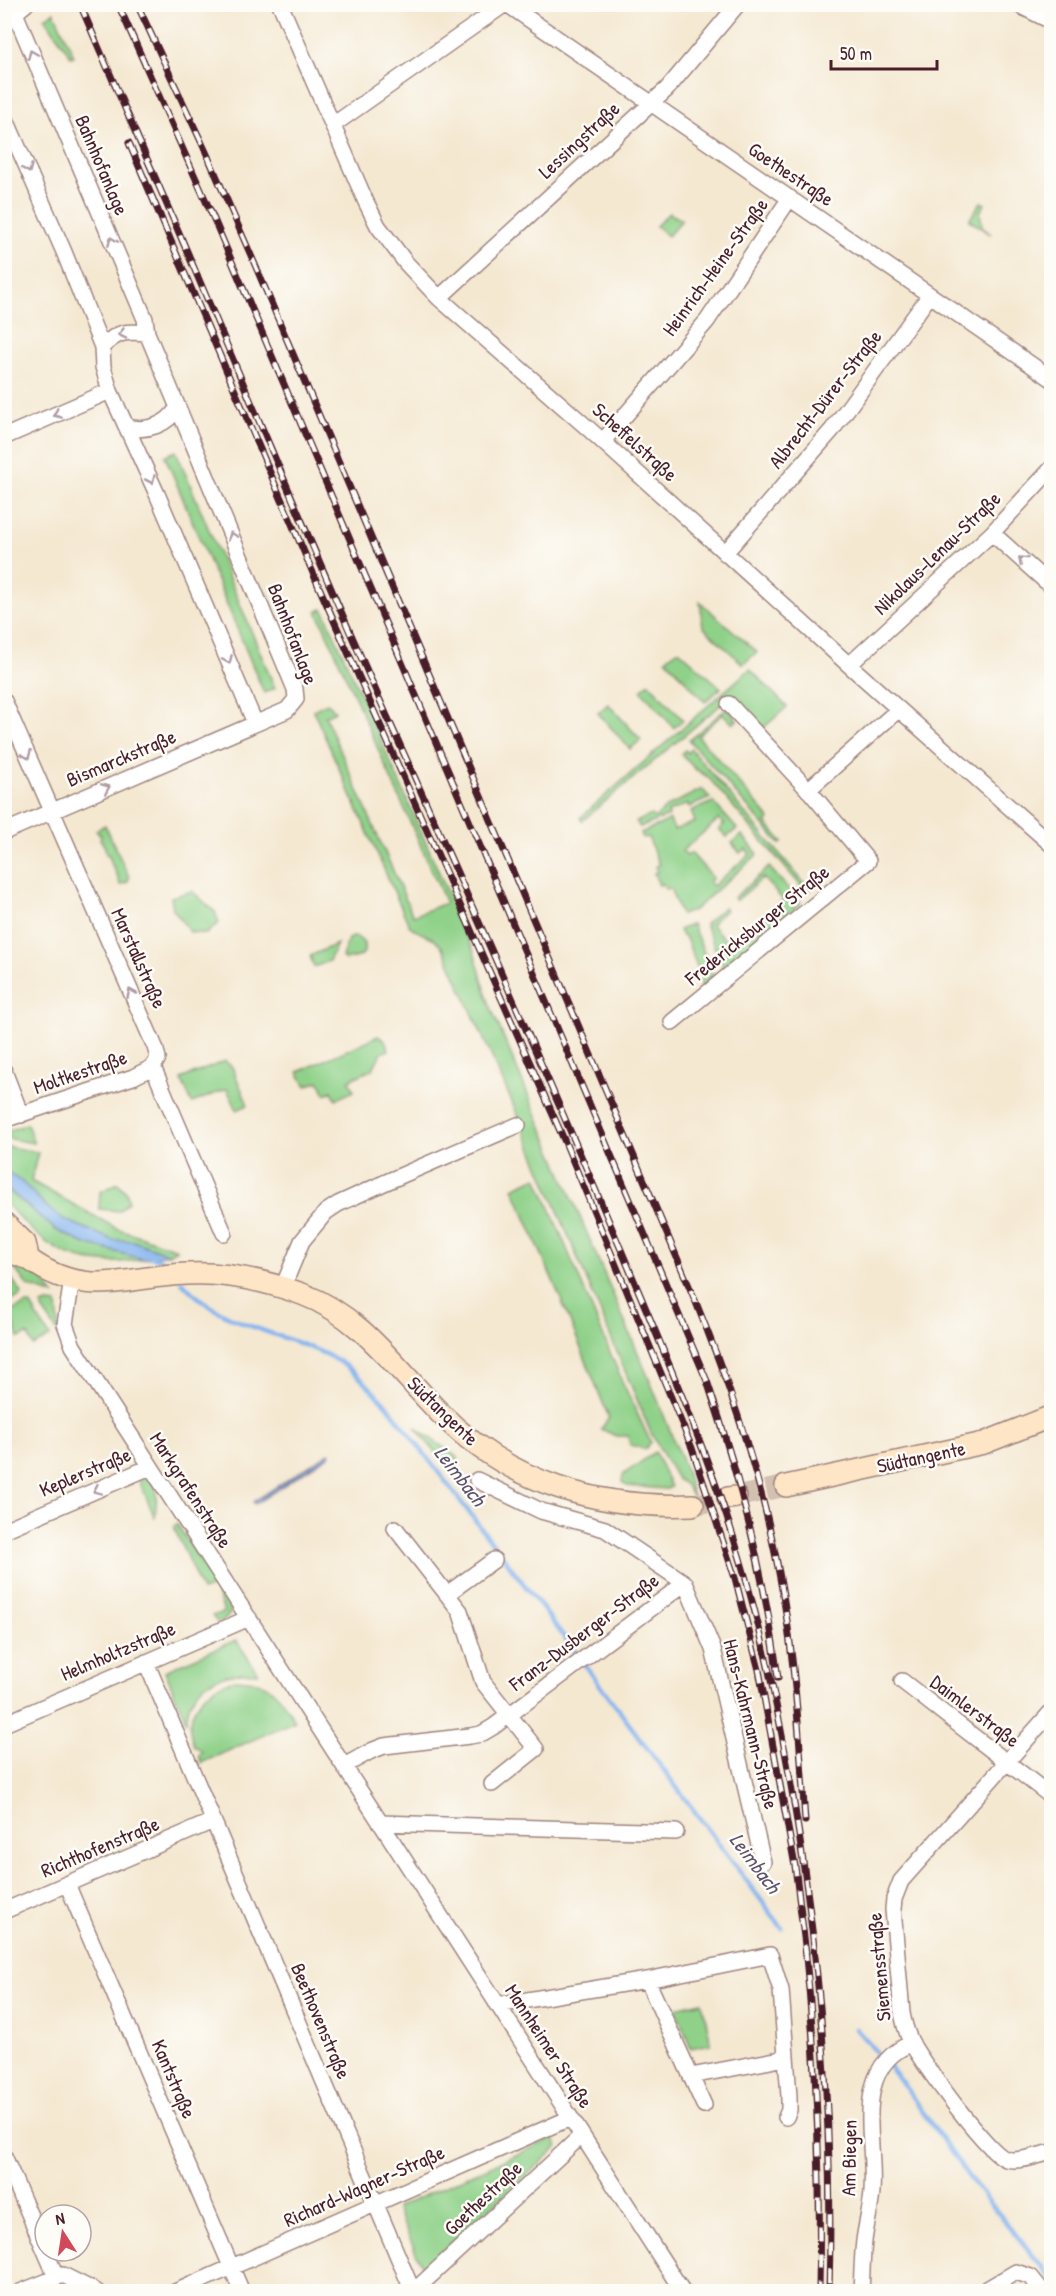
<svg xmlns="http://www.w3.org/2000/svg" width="1056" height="2296" font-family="'Patrick Hand',sans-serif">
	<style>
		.green { fill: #8fd189; stroke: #6c785a; stroke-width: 1.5 }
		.water { fill: #83b4ef; stroke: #666a8d; stroke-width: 1.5 }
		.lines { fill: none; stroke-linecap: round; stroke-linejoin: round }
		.stream { stroke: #83b4ef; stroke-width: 4.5 }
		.secondary-tunnel { stroke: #d2c0b0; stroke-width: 21; stroke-dasharray: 21 10; stroke-linecap: butt }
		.minor-casing { stroke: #9f847e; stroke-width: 18 }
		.tertiary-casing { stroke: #9f847e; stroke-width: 21 }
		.secondary-casing { stroke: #9f847e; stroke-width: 24 }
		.minor { stroke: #fff; stroke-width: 15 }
		.tertiary { stroke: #fff; stroke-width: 18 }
		.secondary { stroke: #fde5c5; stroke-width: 21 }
		.rail-casing { stroke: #4a1f2b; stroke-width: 7 }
		.rail { stroke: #fdfcf7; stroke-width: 4.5; stroke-dasharray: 14; stroke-linecap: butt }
		.oneway { stroke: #ae9aa0 }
		.labels { text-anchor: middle; stroke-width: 5; stroke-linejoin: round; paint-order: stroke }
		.street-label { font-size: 20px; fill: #4a1f2b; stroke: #fdfcf7 }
		.water-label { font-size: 21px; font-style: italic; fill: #5e5370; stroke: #fdfcf7 }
	</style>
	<rect width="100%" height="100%" fill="#fdfcf7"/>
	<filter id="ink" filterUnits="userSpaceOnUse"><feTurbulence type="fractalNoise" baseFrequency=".0167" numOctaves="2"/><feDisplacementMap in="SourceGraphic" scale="12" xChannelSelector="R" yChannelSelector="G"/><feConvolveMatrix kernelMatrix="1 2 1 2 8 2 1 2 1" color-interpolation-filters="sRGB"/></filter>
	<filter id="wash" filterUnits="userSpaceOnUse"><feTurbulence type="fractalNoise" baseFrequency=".008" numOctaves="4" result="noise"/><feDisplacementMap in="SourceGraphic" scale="24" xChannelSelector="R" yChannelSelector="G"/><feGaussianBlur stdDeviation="1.35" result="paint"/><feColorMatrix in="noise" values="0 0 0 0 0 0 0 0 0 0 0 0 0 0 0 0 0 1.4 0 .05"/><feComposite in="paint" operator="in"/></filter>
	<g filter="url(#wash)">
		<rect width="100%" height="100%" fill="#f4e8d1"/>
		<path class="green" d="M54,12l20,44 -3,1 -26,-39z
			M981,202l4,2 -5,8 2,15 9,7 -22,-14z
			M669,213l13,7 -14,16 -12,-10z
			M176,451l99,237 -11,5 -99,-237z
			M700,602l57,50 -14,12 -40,-37z
			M323,609l151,343 15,51 163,383 34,85 7,26 -8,-13 -8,-5 -26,-46 -135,-322 -72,-161c-10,-16 -23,-13 -35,-25l-96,-215 14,-7 3,2 5,6 -10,5 88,200 33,-13 -129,-292z
			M679,650l42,38 -16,14 -39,-43z
			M750,669l37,38 -26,23 -31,-33 -148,124 -2,-3z
			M649,683l34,37 -9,8 -33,-38z
			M608,704l33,36 -11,9 -32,-36z
			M727,708l10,12 -4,4 -10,-10 -25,22 72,83 -4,4 17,19 -3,2 -91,-104z
			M691,749l119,141 -3,3 -99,-116 -13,-8 -14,-15 4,-4 2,3z
			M702,789l8,9 -21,9 -1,-3 -20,8 1,4 -29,11 -4,-5 15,-7 4,3 12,-11z
			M713,802l24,27 -10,8 -8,-8 5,-5 -5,-5 -37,32 5,5 4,-3 22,25 -4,4 4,4 37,-32 -4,-5 -6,4 -8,-10 10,-8 16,19 -64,56 -13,5 -11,-27 -5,1 -2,-5 -4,1 -5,-12 3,-1 -1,-6 3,-1 -11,-28 -5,1 -2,-5 29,-13 4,10 21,-8 -4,-11z
			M105,825l24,52 -1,5 -8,3c-1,-11 -10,-19 -11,-30l-3,-1 -1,-7 -5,-8 1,-3 -5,-6z
			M769,867l32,36 -77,67 -19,-46 19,-17 2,3 -15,14 20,22 52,-46 -20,-22 -27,23 -2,-3z
			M192,891l23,21 4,11 -13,11 -16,-2 -17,-23 -2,-12z
			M692,924l23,55 -13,8 -3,-10 2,-1 -16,-40h-3l-3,-6z
			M352,937h5l7,6v9l-3,4 -16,4 -3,-3 6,-18z
			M337,944l-8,17 -15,6 -4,-11z
			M378,1036l7,4 4,10 -8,3 -8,16 -24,11 5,11 -18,8 -4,-8 -7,3 -6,-13 -13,5 -8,-14z
			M225,1061l7,6 16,38 -11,5 -10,-21 -35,14 -11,-24z
			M27,1124l7,19 -29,-5v-6z
			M4,1146l34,6 -7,29 85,47 61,21 -9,5 -35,-13 -20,-1 -48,-20 -15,-10 -28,-28 -17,-11z
			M537,1177l85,204 29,62 -5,6 -16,-4 -2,-9h-12l-15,-7 8,-11 -46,-114 -50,-116z
			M118,1183l8,9 3,9 -10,10 -20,-2 1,-17z
			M4,1187l52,43 29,14 58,15c-67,12 -95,-8 -138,-57z
			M5,1256l38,23 11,16 -26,-9z
			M4,1269l18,24 -1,3 -16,8z
			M47,1303l10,1 2,30 -17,-25v-4z
			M27,1304h3l20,33 -17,9 -5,-12 -9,4 -10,-26z
			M415,1427l43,31 -6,9 -13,-10z
			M655,1452l16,35 -4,2 -40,-3 -5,-4 1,-7z
			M143,1476l11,7 3,10 -2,25 -17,-40z
			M177,1524l52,82 2,6 -8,10h-6l-5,-6 12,-4 -10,-25 -12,4 -27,-61 -1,-4z
			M236,1640l22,33c-24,-1 -56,3 -67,29 -3,5 -4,13 -5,19l-21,-50z
			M239,1679c31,1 42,17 56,42l-94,42 -2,-8 3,-2 -2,-4 -6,-3c-14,-34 13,-62 45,-67z
			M702,2002l9,42 -20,4 -16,-40z
			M554,2138l4,9 -135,121 -27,-60z"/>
		<path class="water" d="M5,1171l17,11 28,28 15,10 48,20 20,1 35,13 -25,5 -58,-15 -29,-14 -51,-43z
			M329,1453l1,2 -75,49 -2,-2z"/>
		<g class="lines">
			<path class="stream" d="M147,1255l16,6 7,8
				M182,1282c42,47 98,48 151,76 23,13 40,32 58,52l164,215 227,303
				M856,2029l42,48 70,99 84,103"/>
		</g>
	</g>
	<g filter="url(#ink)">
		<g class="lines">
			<path class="secondary-tunnel" d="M736,1497l50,-11
				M693,1505l35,-7"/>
			<g class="minor-casing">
				<path id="minor" d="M280,4l86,198 12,24 28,37 33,35 151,132 259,235 203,180
					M507,4l545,375
					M4,18l11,-5 11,-9
					M4,115l60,137 38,95 1,20 7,24 47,103 98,229
					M333,125l172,-121
					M439,298l228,-209 71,-85
					M102,347c16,-16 24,-16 45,-14
					M128,427c18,5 40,-2 49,-19
					M4,437l106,-46
					M603,441l104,-120 83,-123
					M992,533l60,54
					M725,553l107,-123 98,-135
					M849,665l143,-132 60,-65
					M4,701l151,346 3,11 -5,9
					M808,790l90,-80
					M4,832l283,-122 9,-11 -1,-10 -148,-356 -2,-14 -130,-306
					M672,1022l196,-161 -56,-67 -83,-90
					M153,1067l71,166
					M4,1071l17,44
					M4,1120l129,-43 20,-10
					M72,1280l-7,44 8,22 610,946
					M283,1287l19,-46 24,-29 12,-8 46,-21 134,-58
					M477,1480l64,31 64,18 80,54 28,66 50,213
					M395,1528l65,83 23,71 53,67 -44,35
					M4,1530l146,-63
					M447,1594l47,-34
					M146,1662l267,630
					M902,1681l150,116
					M1052,1711l-151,170 -7,18 -1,10 9,104c2,11 5,21 10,31 11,19 76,110 94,115 13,4 32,-4 46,-7
					M4,1724l245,-106
					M344,1766l27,-15 13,-5 86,-10 11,-2 12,-7 192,-144
					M380,1823l296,9
					M67,1884l175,408
					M4,1911l209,-90
					M647,1980l57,125
					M497,2005l150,-25 123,-25 11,35 8,106v14l-3,7
					M691,2076l95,-18
					M4,2156l52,120
					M20,2292l43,-17 34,17
					M175,2292l395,-174
					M413,2292l168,-156
					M861,2292c1,-17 1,-34 3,-51 2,-17 7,-33 8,-50 4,-52 -22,-123 40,-148
					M982,2292l34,-20 15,5 12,15"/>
			</g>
			<g class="tertiary-casing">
				<path id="tertiary" d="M1020,4l32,16"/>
			</g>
			<g class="secondary-casing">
				<path id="secondary" d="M4,1223l21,20 2,9
					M4,1243c3,3 6,8 9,10 5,3 12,3 17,7 56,40 96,16 157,14 38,-2 79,7 115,20 60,22 96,77 139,120 68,69 157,95 252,91
					M786,1486l198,-43 68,-27
					M728,1498l8,-1"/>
			</g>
			<use href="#minor" class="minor"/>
			<use href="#tertiary" class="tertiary"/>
			<use href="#secondary" class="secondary"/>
			<g class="rail-casing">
				<path id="rail" d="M80,4c32,75 65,150 97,224 77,180 152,361 233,539 73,163 145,327 215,492 41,98 83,194 114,296 20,66 35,134 47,202 32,176 48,355 43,535
					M118,4l95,213 494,1164c33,97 58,196 71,297
					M137,4l69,148 47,108 442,1040c34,83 62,165 80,253 19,88 24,178 30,268
					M129,143l190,444 246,555 127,306 43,130 24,92 36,196 11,87
					M805,1947c12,115 16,229 14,345"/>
			</g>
			<use href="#rail" class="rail"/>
		</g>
		<defs><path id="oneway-chevron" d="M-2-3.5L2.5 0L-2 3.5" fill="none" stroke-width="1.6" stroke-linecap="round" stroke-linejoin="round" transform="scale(1.5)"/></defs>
		<g class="oneway">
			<use href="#oneway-chevron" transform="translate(32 54) rotate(-113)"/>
			<use href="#oneway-chevron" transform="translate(28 169) rotate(67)"/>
			<use href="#oneway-chevron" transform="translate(112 241) rotate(-113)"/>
			<use href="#oneway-chevron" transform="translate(122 334) rotate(167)"/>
			<use href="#oneway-chevron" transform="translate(57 414) rotate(156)"/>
			<use href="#oneway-chevron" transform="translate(151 480) rotate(66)"/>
			<use href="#oneway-chevron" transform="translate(232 536) rotate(-112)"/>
			<use href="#oneway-chevron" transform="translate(1022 560) rotate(-138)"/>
			<use href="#oneway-chevron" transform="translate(228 660) rotate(67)"/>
			<use href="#oneway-chevron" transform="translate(27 755) rotate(67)"/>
			<use href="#oneway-chevron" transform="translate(106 788) rotate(-23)"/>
			<use href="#oneway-chevron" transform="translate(131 993) rotate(-114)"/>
			<use href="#oneway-chevron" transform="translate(97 1490) rotate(156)"/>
		</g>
	</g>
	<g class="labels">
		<g class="street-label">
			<text transform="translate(579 140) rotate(-43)" y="7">Lessingstraße</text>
			<text transform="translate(102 165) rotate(67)" y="7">Bahnhofanlage</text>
			<text transform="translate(791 174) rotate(34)" y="7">Goethestraße</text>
			<text transform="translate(715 267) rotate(-54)" y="7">Heinrich-Heine-Straße</text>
			<text transform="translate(825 399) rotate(-52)" y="7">Albrecht-Dürer-Straße</text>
			<text transform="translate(635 442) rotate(42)" y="7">Scheffelstraße</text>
			<text transform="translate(937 553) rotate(-44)" y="7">Nikolaus-Lenau-Straße</text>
			<text transform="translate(293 634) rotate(69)" y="7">Bahnhofanlage</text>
			<text transform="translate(121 758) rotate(-23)" y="7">Bismarckstraße</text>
			<text transform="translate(757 925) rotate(-39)" y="7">Fredericksburger Straße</text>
			<text transform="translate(139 958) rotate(66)" y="7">Marstallstraße</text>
			<text transform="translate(80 1072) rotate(-19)" y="7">Moltkestraße</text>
			<text transform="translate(443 1411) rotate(44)" y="7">Südtangente</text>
			<text transform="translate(921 1457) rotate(-12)" y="7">Südtangente</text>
			<text transform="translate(85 1472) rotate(-23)" y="7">Keplerstraße</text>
			<text transform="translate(191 1490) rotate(57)" y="7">Markgrafenstraße</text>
			<text transform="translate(584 1632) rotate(-37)" y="7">Franz-Dusberger-Straße</text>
			<text transform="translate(118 1651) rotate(-23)" y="7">Helmholtzstraße</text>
			<text transform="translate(975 1711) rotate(37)" y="7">Daimlerstraße</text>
			<text transform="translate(751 1724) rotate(76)" y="7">Hans-Kahrmann-Straße</text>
			<text transform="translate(100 1847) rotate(-23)" y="7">Richthofenstraße</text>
			<text transform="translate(879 1967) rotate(-95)" y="7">Siemensstraße</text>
			<text transform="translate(321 2021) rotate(67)" y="7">Beethovenstraße</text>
			<text transform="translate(549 2046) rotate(57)" y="7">Mannheimer Straße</text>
			<text transform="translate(174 2079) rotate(67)" y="7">Kantstraße</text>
			<text transform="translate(849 2158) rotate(-89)" y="7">Am Biegen</text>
			<text transform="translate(364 2186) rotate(-24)" y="7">Richard-Wagner-Straße</text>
			<text transform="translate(483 2198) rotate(-43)" y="7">Goethestraße</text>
		</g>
		<g class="water-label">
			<text transform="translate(460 1476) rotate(52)" y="7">Leimbach</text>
			<text transform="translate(755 1863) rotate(53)" y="7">Leimbach</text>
		</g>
	</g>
	<rect width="1056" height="2296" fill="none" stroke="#fdfcf7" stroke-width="24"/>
	<g transform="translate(63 2233) rotate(348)"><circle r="28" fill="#fdfcf7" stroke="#b5a4a5" stroke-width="1.5"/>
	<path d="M0-4.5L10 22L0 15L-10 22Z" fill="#d1495b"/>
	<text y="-9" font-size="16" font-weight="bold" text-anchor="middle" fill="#4a1f2b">N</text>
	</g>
	<path d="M831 60v9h106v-9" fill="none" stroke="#4a1f2b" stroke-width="3"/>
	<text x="840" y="60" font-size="18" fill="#4a1f2b" stroke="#fdfcf7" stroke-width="4.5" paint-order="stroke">50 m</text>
</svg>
